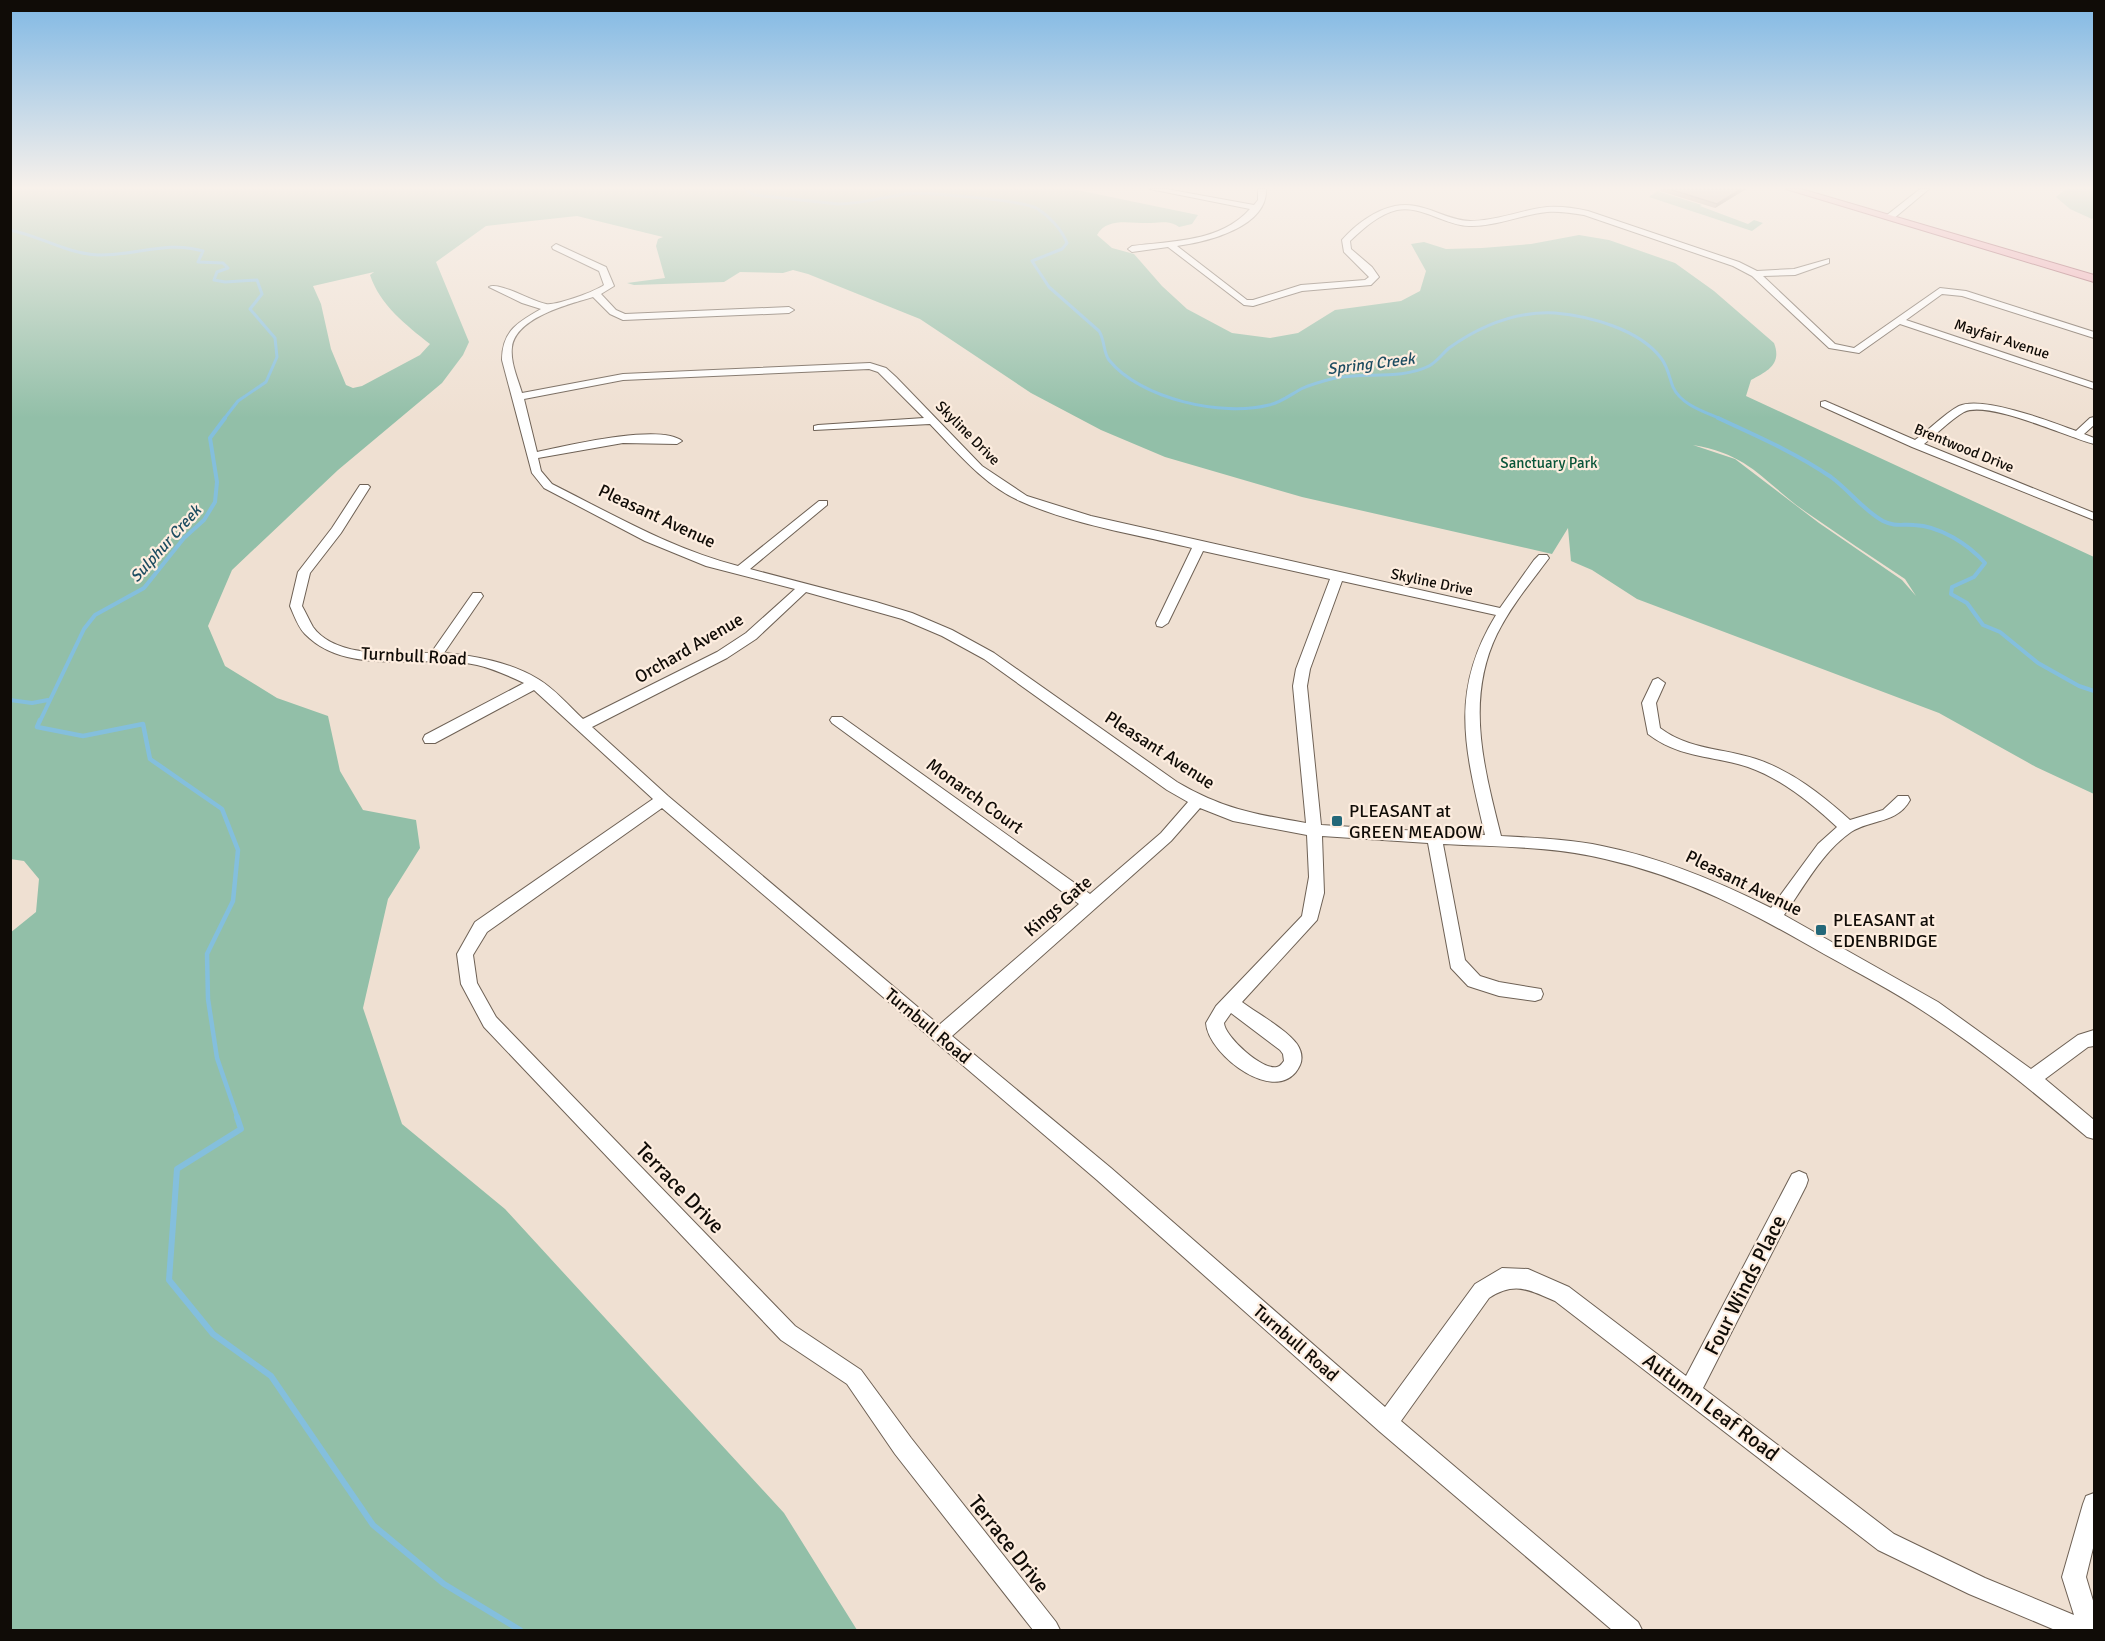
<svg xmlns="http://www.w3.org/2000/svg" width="2105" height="1641" font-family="Signika,sans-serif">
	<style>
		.green { fill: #92bfa8; fill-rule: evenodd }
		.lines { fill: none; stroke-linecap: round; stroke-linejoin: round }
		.stream-far3 { stroke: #84bfdd; stroke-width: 3 }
		.stream-far2 { stroke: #84bfdd; stroke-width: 4 }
		.stream-far1 { stroke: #84bfdd; stroke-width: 4.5 }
		.stream { stroke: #84bfdd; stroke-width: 6 }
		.minor-casing { stroke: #6e6155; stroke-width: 2 }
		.major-casing { stroke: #9a4c5a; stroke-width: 2 }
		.minor { fill: #fff; fill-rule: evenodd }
		.major { fill: #efa8b6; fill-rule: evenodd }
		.wall { fill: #a3988b }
		.shaded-wall { fill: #847c71 }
		.building { fill: #bdb1a2; stroke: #847c71; stroke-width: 1.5 }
		.poi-dot { fill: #246879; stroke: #fdeddf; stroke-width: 2 }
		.labels { text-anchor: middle; stroke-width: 4.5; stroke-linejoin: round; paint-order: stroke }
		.far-street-label { font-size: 15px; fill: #100c07; stroke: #fdeddf }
		.far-park-label { font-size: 15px; fill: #085539; stroke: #fdeddf }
		.far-water-label { font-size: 16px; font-style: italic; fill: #1c4c61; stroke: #fdeddf }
		.street-label { font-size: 18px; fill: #100c07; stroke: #fdeddf }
		.poi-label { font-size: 18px; fill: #100c07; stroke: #fdeddf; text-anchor: start }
		.near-street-label { font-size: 21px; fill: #100c07; stroke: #fdeddf }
	</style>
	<rect width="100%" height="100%" fill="#efe0d2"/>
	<path class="green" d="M11,189h1061l126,26 -6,9 -13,3c-11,-7 -16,-4 -28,-4 -18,1 -44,-7 -54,12l15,13 22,6 28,32 25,23 45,24 38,5 28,-5 37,-23 66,-9 19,-10 6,-20 -15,-27 13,-2 22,7 36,-1 49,-4 48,-9 30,5 66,23 39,28 60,52c8,21 -6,28 -23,37l-5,16 348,161v237l-58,-27 -97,-54 -302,-114 -45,-29 -21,-9 -3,-33 -16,26 -250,-57 -137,-40 -64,-27 -70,-37 -111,-74 -112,-45 -15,-4 -10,3 -43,-1 -16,10 -90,3 -7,-2 38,-5 -9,-32 2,-7 5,-2 -86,-21 -91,10 -50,36 33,80 -6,13 -21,28 -104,87 -106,100 -24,56 17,40 52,32 51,18 12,55 23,39 53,10 4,28 -32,51 -25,109 39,116 103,85 279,304 73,117h-846l-1,-697 26,-21 3,-33 -15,-18 -14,-2zM374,272l-4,3c10,30 36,50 60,69l-10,11 -58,31 -9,2 -7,-3 -15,-36 -10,-45 -8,-18zM1693,445c58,10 69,36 113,67 33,23 66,45 99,67l11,17 -14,-16 -83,-57 -84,-64z
		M2066,189h28v28l-2,2 -22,-10 -14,-12z
		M1657,191l45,14 -2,1 48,18 6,-4 9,3 -11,8 -103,-34z"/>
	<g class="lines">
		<path class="stream-far3" d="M745,189l9,6 84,9c23,0 45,-7 68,-10 19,-2 118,6 132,15 12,8 24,21 29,34l-5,6 -30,12 17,26 50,44c6,9 4,21 10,29 31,39 113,57 160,45 11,-2 21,-10 32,-16 10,-5 22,-8 34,-11 30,-6 66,2 94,-12 8,-4 13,-12 20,-18 31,-22 67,-37 106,-35 34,3 84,16 106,45 7,9 8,19 12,29 8,18 32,25 48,32
			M10,230c30,6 58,24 88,25 37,1 69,-15 105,-4l-5,11 25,1 5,5 -11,4 -3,8 11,2 32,-2 5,14 -12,15 25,29 2,19 -11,25 -28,19 -14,18"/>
		<path class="stream-far2" d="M1718,418c39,18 78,35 113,59 19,14 32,33 52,44 12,6 18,3 31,4 26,1 54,19 71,38l-11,14 -22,10 -1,7 16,9 16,22 17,7 38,31 41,23 15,5
			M10,700l22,3 16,-3
			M40,721l44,-92 11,-14 49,-27 40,-50 20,-18 11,-18 2,-20 -7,-44 15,-20"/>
		<path class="stream-far1" d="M40,720l-3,7 46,9 60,-12 7,35 72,50 16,41 -5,51 -26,53 1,45 9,59 21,61"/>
		<path class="stream" d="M237,1117l4,12 -64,40 -8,111 44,54 58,42 102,149 71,59 76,46"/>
		<g class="minor-casing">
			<path id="minor" d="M1150,189h16l88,16 4,-5v-11h8c2,38 -59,53 -89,57l70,54h6l48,-15 64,-5 4,-3 -25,-25 -2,-12c13,-15 33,-30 53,-34 27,-6 49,14 75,15 27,0 51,-11 77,-14 13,-1 28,1 41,4l151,51 18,9 37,-2 35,-10v4l-34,12 -32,1 72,68 19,4 86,-60 26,3 128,41v6l-132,-42 -20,-2 -36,26 188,63v6l-194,-65 -41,29 -30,-5 -77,-72 -19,-10 -149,-51c-13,-2 -25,-4 -37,-3 -27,3 -52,15 -78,14 -25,-1 -48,-21 -72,-16 -18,4 -33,18 -47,31l1,8 21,18 7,10 -8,8 -69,6 -49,15 -9,-1 -76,-58 -36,5 -4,-3 4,-3c40,-5 89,-4 118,-37z
				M1920,189h9l-36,30h-6v-4z
				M556,244l50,23 8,19 -13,8 15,16 9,4 164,-7 5,3 -5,3 -166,7 -13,-6 -17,-17c-23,7 -77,20 -81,50 -2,15 6,32 10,46l101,-19 247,-11 16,5 10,9 86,89 45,30 64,20 409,92 34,-48 5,-5h8l2,3c-18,24 -38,48 -52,76 -32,66 -13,134 4,202 34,2 68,3 101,10 60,12 115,35 169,62l47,-64 19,-17c-26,-24 -55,-48 -89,-60 -36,-12 -67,-8 -100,-33l-6,-31 11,-23 5,-2 7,5 -9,20 4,25c29,22 63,20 96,31 36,12 66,36 94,61l33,-10 15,-14h10l2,4c-13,24 -39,19 -59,32 -29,20 -47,55 -67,83l154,87 93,67 47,-34 16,-5v16l-6,1 -43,32 49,41v19l-7,-2c-51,-43 -104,-87 -161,-124 -32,-22 -68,-40 -102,-59 -73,-42 -136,-76 -219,-95 -52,-13 -108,-12 -162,-15l22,116 15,16 19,6 42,7 2,5 -2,5 -6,2 -36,-5 -25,-8 -6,-2 -17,-18 -23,-125 -106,-7 2,57 -7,27 -75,82c16,12 44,27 55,42 4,6 6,14 3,21 -20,44 -92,-9 -94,-42l10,-17 86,-90 7,-39 -2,-42 -74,-14 -33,-13 -29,33 -219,195 159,132 274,239 90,-123 27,-16 26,1 41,18 117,89 106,-202 7,-3 7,3 2,6 -2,6 -103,202 191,146 91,44 89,37 -12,-38 21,-73 3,-8 8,-3v51l-8,33 8,27v26h-39l-86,-36 -91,-44 -323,-249c-26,-11 -40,-20 -66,-3l-88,123 237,201 4,8h-30l-233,-199 -282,-251 -435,-372 -175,124 -14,23 4,28 19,34 299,309 66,44 50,68 145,184 4,8h-27l-138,-176 -48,-70 -66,-44 -297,-313 -23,-43 -4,-30 18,-32 178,-123 -119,-109 -99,53h-10l-2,-4 2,-4 99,-52c-15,-7 -30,-14 -47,-18 -54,-12 -129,13 -172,-31 -7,-7 -11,-19 -15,-28l8,-34 34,-44 28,-43h8l2,2 -29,46 -31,40 -8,33c4,7 7,14 11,21 23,32 84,26 118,26l42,-60h8l2,3 -39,57c33,3 65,9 94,26 17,10 31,27 45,40l134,-67 29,-19 49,-44 -89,-23 -61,-25 -101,-53 -12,-15 -30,-113c0,-29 16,-38 39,-51l-19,-6 -33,-16c9,-6 44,15 57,17 10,2 50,-13 58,-19l-5,-14 -46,-22 -1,-2zM869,369l9,3 46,46 -106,7 -4,1v4l116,-6c27,28 54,61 90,77 54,24 115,33 172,47l-36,75 1,3 5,1 6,-4 35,-72 127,28 -34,90 -3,17 13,137c-52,-9 -83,-14 -129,-41l-183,-129 -42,-23 -40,-17 -36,-11 -126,-33 77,-64v-4h-8l-81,65c-66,-17 -126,-52 -186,-82l-11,-13 -3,-13 85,-15 54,1 5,-3c-22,-18 -117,5 -145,11l-13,-53 99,-19zM1342,581l154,34c-48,78 -30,137 -11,220l-164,-10 -14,-139 3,-17zM806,592l96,27 40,17 42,23 183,131 21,12 -27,31 -71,61 -248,-177h-10l-2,3 2,3 247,181 -140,121 -271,-229 -76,-69 135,-69 29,-19zM1231,1013l49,37 3,4 1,7c-2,2 -3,5 -7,6 -14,4 -52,-30 -53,-44z
				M1825,401l90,39c14,-10 29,-26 44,-34 23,-11 93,16 117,25l14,-13 4,-1v8l-10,9 10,4v6c-27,-7 -106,-44 -130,-32 -14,8 -27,22 -40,32l170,69v7l-182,-73 -91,-41v-4z"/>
		</g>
		<g class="major-casing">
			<path id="major" d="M1786,189h15l293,86v7z"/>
		</g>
		<use href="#minor" class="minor"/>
		<use href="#major" class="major"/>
	</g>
	<path class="wall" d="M1661,189h85l-31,19 -55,-17z"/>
	<path class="shaded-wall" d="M1741,189h5l-31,19 2,-4z"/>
	<path class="building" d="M1669,189h72l-24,15z"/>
	<linearGradient id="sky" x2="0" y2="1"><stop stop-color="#80b8e4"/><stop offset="0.45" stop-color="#f8f1eb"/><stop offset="1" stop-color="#f8f1eb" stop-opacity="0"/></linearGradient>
	<rect width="2105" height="418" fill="url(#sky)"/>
	<g class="poi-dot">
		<rect x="1331" y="815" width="12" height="12" rx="3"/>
		<rect x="1815" y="924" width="12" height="12" rx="3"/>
	</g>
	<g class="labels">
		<g class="far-street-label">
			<text transform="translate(2002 339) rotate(18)" y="5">Mayfair Avenue</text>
			<text transform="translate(968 433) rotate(45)" y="5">Skyline Drive</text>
			<text transform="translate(1964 448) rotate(22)" y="5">Brentwood Drive</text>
			<text transform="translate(1432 582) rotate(12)" y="5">Skyline Drive</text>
		</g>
		<g class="far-park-label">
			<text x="1549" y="468">Sanctuary Park</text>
		</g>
		<g class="far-water-label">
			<text transform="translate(1371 363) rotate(-7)" y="6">Spring Creek</text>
			<text transform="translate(165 543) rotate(-48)" y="6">Sulphur Creek</text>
		</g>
		<g class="street-label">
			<text transform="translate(657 516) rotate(25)" y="6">Pleasant Avenue</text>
			<text transform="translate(689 648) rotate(-30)" y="6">Orchard Avenue</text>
			<text transform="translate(414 656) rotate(3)" y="6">Turnbull Road</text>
			<text transform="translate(1160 750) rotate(33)" y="6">Pleasant Avenue</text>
			<text transform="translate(975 796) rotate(36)" y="6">Monarch Court</text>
			<text transform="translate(1744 883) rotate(26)" y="6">Pleasant Avenue</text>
			<text transform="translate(1058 906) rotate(-41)" y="6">Kings Gate</text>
			<text transform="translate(928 1026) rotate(40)" y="6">Turnbull Road</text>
			<text transform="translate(1296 1343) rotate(41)" y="6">Turnbull Road</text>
		</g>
		<g class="poi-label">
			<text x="1349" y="817">PLEASANT at<tspan x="1349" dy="21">GREEN MEADOW</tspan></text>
			<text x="1833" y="926">PLEASANT at<tspan x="1833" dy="21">EDENBRIDGE</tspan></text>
		</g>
		<g class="near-street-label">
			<text transform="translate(680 1188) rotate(46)" y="7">Terrace Drive</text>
			<text transform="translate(1745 1285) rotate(-63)" y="7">Four Winds Place</text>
			<text transform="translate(1711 1407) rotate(37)" y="7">Autumn Leaf Road</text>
			<text transform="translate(1009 1544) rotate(52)" y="7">Terrace Drive</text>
		</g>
	</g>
	<rect width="2105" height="1641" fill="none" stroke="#100c07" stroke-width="24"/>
</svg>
